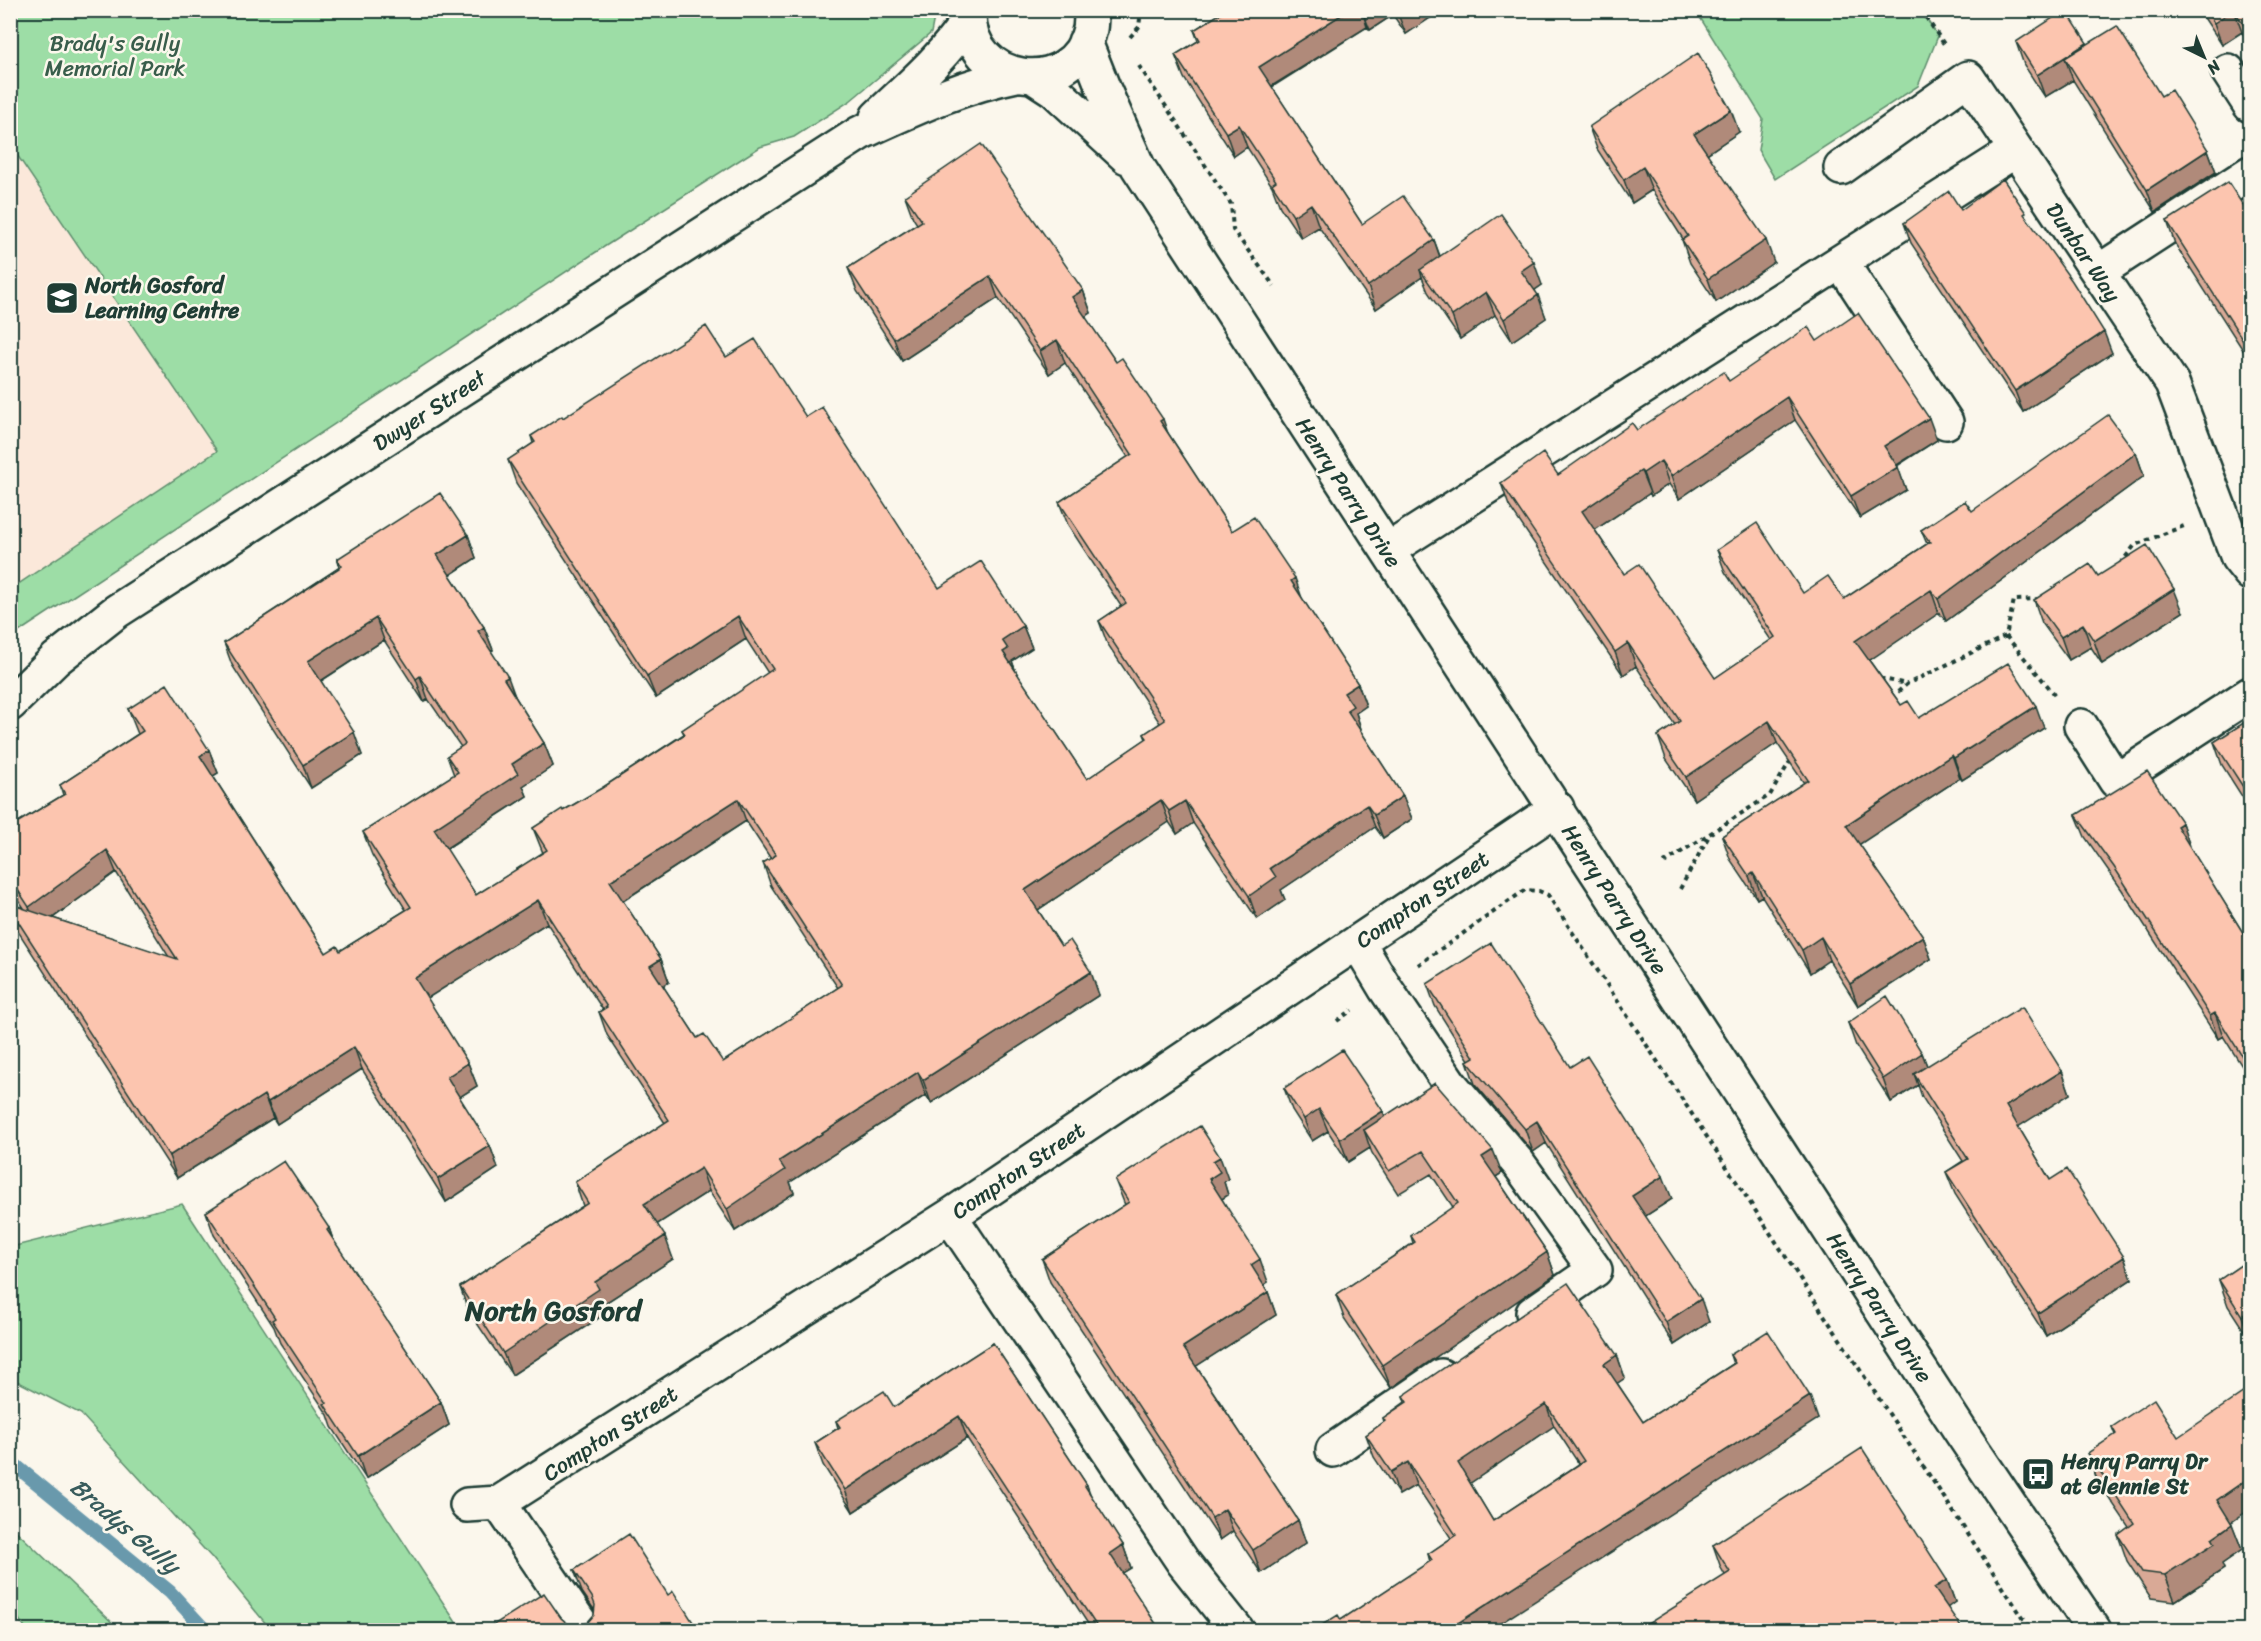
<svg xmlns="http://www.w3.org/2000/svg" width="2261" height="1641" font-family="Sriracha,sans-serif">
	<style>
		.built { fill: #fbe8da }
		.green { fill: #9ddda6; stroke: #5e8d6d; stroke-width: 1.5 }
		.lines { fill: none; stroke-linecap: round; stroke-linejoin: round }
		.stream { stroke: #6999ac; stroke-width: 14 }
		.minor-casing { stroke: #1f3d34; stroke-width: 38 }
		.major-casing { stroke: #1f3d34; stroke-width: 38 }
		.path { stroke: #1f3d34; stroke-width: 4; stroke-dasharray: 4.5 4.5; stroke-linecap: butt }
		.minor { stroke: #fbf7ec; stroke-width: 33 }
		.major { stroke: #fbf7ec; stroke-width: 33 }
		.wall { fill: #d9a996; stroke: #1f3d34; stroke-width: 1.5; fill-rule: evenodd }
		.shaded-wall { fill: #b08a7a; stroke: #1f3d34; stroke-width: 1.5 }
		.building { fill: #fcc5af; stroke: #1f3d34; stroke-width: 1.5; fill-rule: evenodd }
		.labels { text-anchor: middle; stroke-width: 5; stroke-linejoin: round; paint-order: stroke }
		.park-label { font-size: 22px; fill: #385d4b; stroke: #fbf7ec }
		.street-label { font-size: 22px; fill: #1f3d34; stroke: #fbf7ec }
		.poi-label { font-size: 22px; font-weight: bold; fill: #1f3d34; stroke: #fbf7ec; text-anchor: start }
		.water-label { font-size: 24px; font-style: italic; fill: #385c5c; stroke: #fbf7ec }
		.district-label { font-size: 28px; font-weight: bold; fill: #1f3d34; stroke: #fbf7ec }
	</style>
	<rect width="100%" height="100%" fill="#fbf7ec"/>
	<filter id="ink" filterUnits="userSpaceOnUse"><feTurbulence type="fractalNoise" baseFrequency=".0167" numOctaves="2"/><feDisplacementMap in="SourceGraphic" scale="12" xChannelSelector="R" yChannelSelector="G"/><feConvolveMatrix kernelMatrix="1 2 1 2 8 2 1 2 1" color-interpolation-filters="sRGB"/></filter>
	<g filter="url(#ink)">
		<path class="built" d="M10,146l207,305 -206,138h-1z"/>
		<path class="green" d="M11,10h923l1,2 -4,21 -81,68 -56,36 -34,10 -167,107 -582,383v-48l206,-138 -206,-305z
			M1696,11h225l17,25 -20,50 -143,93 -17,-29 5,-31z
			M182,1204l279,426h-190l-58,-71 -132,-145 -70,-36v-131z
			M10,1527l1,-1 109,104h-94l-15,-23z"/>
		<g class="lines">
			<path class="stream" d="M10,1461l160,131 35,38"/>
			<g class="minor-casing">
				<path id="minor" d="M2228,71l22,34
					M877,117c33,-31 67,-60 92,-98
					M1841,168l127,-90 204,305 66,175 12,15
					M1841,262l105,160
					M2098,272l152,-99
					M1388,550l628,-400
					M10,704l46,-45 61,-48 743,-478c51,-23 101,-47 156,-58
					M2081,726l35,55 134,-87
					M1358,943l27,45 65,96 69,80 76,106 -62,43
					M950,1216l233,346 54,68
					M1333,1450l108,-74
					M499,1503l86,127
					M467,1505l32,-2 451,-287 607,-408"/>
			</g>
			<g class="major-casing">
				<path id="major" d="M969,10c-4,76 105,91 121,19 1,-6 1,-12 1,-19
					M1085,42l19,48 34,77 823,1265 133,198
					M1034,77l20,13 73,67"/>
			</g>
			<path class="path" d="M1921,10l25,37
				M1130,37l9,-10 2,-17
				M1139,66l92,138 2,26 41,56
				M2120,564l15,-19 49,-19
				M2006,636l51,61
				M1882,682l1,-3 24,5
				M1891,698l16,-14 99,-48 8,-36 25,-1
				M1664,863l106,-68 19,-32 5,-2
				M1680,889l30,-55
				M1418,965l107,-75 14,1 9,4 483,735
				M1337,1021l15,-11"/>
			<use href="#minor" class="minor"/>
			<use href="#major" class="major"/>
		</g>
		<path class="wall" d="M1226,10h216l-36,24 -13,-19 -23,15 -3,-3 -95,60 90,137 72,16 6,16 102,29 -7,5 11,28 -34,23 -17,-26 -35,24 -32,-47 -6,-15 -46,32 -57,-82 -18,11 -21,-31 -8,-21 -25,-39 -13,9 -50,-78 -9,-23 23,-14 -4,-11z
			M2199,10h51v35l-8,-13 -20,13z
			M2016,42l72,2 73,52 47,54 8,22 -61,40 -82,-132 -28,17 -21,-32z
			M1589,127l150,5 -32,22 67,108 -58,40 -26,-39 -8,-23 1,-1 -31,-49 -20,13 -35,-54z
			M905,196l178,94 8,23 -6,4 31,45 52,71 64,98 70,67 56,86 8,22 -10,7 5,16 -1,1 43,66 9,23 -29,19 -8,-11 -94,63 4,10 -28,19 -64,-96 -16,11 -8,-12 -131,88 23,36 38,49 -168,108 -5,-8 -136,87 4,11 -59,38 -26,-40 -52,33 16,35 -68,44 3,9 -96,63 -44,-65 -8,-23 123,-81 -8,-24 90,-59 -58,-88 -8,-23 4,-2 -56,-87 -120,75 41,65 9,23 -18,11 31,49 8,22 -52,34 -84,-133 -85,55 -4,-6 -96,60 -163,-253 -4,-10v-11l14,4 -14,-21v-48l3,-1 -3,-8v-3l53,-32 -3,-10 78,-51 -10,-25 81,41 9,23 -5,3 113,177 14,-2 66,-41 -34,-55 -9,-23 91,-57 -7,-19 14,-9 -33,-48 -4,3 -40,-62 -63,41 41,74 -51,33 -79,-123 -8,-22 116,-76 -3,-8 131,-24 8,23 -26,17 34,52 9,23 -2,1 25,47 28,45 9,23 -30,20 4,10 -81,53 30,46 67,-42 -10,-25 69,-40 82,-54 -2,-4 86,-57 -22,-34 -90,59 -140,-215 -8,-23 25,-17 -2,-7 32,-18 163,-61 80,60 133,171 84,38 9,22 -20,13 4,11 71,107 59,-40 -2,-5 16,-11 -53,-80 -8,-22 22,-15 -53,-81 -9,-23 69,-45 -63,-94 -16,11 -51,-76 -96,63 -45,-70 -9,-23 69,-44 -4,-6zM746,821l25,38 -8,4 8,23 67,102 -115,74 -26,-24 -34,-52 6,-4 -8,-23 -38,-58zM116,872l53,85 -116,-39z
			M1961,210l67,10 84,133 -89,59 -112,-169 -7,-20z
			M2250,216v145l-75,-117 -8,-23z
			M1817,341l120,99 -40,26 9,24 -46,28 -65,-98 -116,79 -10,-15 -18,12 -1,-3 -55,37 29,44 91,104 56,-38 -46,-68 -8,-22 86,43 41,6 83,-55 -6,-14 51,-19 164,-58 8,23 -198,145 -7,-8 -70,47 32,45 18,13 125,10 -82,52 -2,-2 -101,66 64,92 8,23 -73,47 -29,-46 -19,13 -48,-77 -5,3 -27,-40 -8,-23 82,-53 -27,-40 -83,57 -28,-41 -8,-23 17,-11 -39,-59 -13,9 -114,-169 -8,-23 57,-8 171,-94z
			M2098,576l85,36 -81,52 -11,-17 -22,13 -27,-37 -8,-23z
			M2250,719v90l-28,-44 -8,-23z
			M2076,815l106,8 7,23 61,98v135l-27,-43 -5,3 -96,-149 -37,-53z
			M1427,984l143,83 102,132 -27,17 64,106 -35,23 -128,-202 -13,9 -58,-68 -8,-23 2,-1 -34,-54z
			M1848,1023l74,30 5,13 135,5 8,23 -52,32 32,54 74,77 8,22 -86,57 -91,-142 -9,-22 17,-11 -41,-64 -4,-12 -27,17 -35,-56z
			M1284,1088l99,23 1,5 118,57 -6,4 51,75 8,23 -164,113 -47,-70 -8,-23 77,-52 -2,-7 42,-29 -22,-33 -33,20 -26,-41 -2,-5 -22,14 -20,-31 -16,10 -20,-31z
			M1228,1179l-4,3 4,13 -6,4 46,83 -4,3 4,7 8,23 -80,51 102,154 8,23 -45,30 -28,-42 -13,9 -170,-258 -8,-23 83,-54 -10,-25z
			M206,1212l123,16 4,12 108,162 8,23 -83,54 -34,-52 -4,-12 -48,-72 -6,-16 -60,-92z
			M2250,1259v81l-22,-34 -9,-26z
			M993,1343l94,142 4,11 32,49 8,23 -9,5 38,57h-68l-125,-192 -114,74 -30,-47 -8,-22 23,-15 -2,-7 58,-14z
			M1617,1355l8,23 -8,5 26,39 90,-58 -3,-9 88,64 -477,201 89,-58 -2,-8 23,-16 -35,-53 -17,10 -25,-38 -8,-22 18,-13 -1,-4 22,-16 -2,-6zM1554,1426l25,38 -86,57 -23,-38z
			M2112,1427l66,10 72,72 -19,13 11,28 -20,14 2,5 -49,32 -24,-3 -24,-37 -9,-26 11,-8 -32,-47 -9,-27 27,-18z
			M1713,1545l234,35 8,22 -8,5 -222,-32 -4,-7z
			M574,1570l94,25 30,35h-210l73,-12 7,6 10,2 9,-3 7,-8 1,-4 -13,-19z"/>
		<path class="shaded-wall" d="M1349,10h13l5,17 -100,62 -8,-22z
			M1362,10h30l1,5 -23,15z
			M1399,10h43l-36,24 -9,-22z
			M2233,10h1l8,22 -20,13 -8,-22z
			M2087,43l9,23 -31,-8 8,22 -28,17 -8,-22z
			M1731,110l8,22 -37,25 -8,-23z
			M1239,125l8,22 -13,9 -8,-23z
			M2208,150l8,22 -61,40 -8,-22z
			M1643,167l9,23 -20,13 -8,-23z
			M1311,204l8,23 -18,11 -8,-22z
			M1434,240l8,23 -22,7 2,7 -46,32 -8,-23z
			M1766,240l8,22 -58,40 -8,-23z
			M1534,262l8,23 -13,9 -8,-23z
			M990,276l8,22 -96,63 -8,-22z
			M1083,290l8,23 -11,7 -8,-23z
			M1486,292l9,23 -35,24 -8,-23z
			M1538,295l8,23 -34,23 -8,-22z
			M2104,332l8,21 -89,59 -8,-21z
			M1057,340l8,23 -16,11 -9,-23z
			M1787,397l8,23 -116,79 -8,-23z
			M1929,418l8,22 -45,28 -8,-22z
			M1163,419l8,23 -11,-21z
			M2136,453l8,23 -198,145 -8,-22z
			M1661,461l8,23 -18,12 -8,-23z
			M1898,467l8,23 -46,28 -9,-22z
			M1641,471l9,22 -60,40 -8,-22z
			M468,535l8,23 -31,20 -8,-23z
			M1295,578l8,23 -12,-20z
			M2174,589l9,23 -81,52 -8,-23z
			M1931,590l8,23 -75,51 -9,-23z
			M738,616l8,23 -90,59 -9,-22z
			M376,618l8,22 -68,44 -8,-23z
			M2083,624l8,23 -22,13 -8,-23z
			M1023,626l9,22 -20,13 4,11 -13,-20 -1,-12z
			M484,627l9,23 -7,4 -8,-23z
			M1628,643l8,23 -13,9 -8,-23z
			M420,676l8,23 -4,3 -8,-23z
			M508,677l8,22 -12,-20z
			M1358,684l8,22 -10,7 5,16 -6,4 -8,-23 -3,-17z
			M2036,706l8,22 -82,52 -8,-22z
			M1769,721l8,22 -83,57 -8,-23z
			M354,732l8,23 -51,33 -8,-23z
			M544,743l9,23 -30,20 4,10 -85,55 -8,-22 78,-65z
			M209,750l9,23 -10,6 -8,-23z
			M1952,755l8,23 -106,70 -8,-23z
			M2250,790v13l-3,-10z
			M1403,796l9,23 -29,19 -9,-23z
			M738,799l8,22 -128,83 -8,-23z
			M1161,800l8,22 -136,91 -8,-23z
			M1185,801l8,22 -16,11 -8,-23z
			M1367,805l8,22 -94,63 4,10 -28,19 -8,-23 21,-28z
			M2182,823l8,23 -5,3 -8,-23z
			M107,850l9,22 -79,57 -8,-22z
			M1753,873l9,23 -5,3 -8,-23z
			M538,900l9,23 -124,78 -8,-23z
			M1923,936l8,23 -73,47 -8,-22z
			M1821,937l8,23 -19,13 -8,-23z
			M661,959l8,23 -11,7 -8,-23z
			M1091,972l8,23 -168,108 -8,-23z
			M2215,1013l8,23 -5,3 -8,-23z
			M354,1047l8,22 -85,55 -9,-22z
			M1922,1053l9,23 -17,-2 4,11 -27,17 -8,-23z
			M468,1063l9,23 -22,14 -8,-23z
			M2062,1071l8,23 -55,35 -9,-23z
			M918,1072l8,23 -136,87 4,11 -59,38 -8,-22 52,-48z
			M264,1095l9,23 -96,60 -8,-22z
			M1319,1109l9,22 -16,10 -8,-22z
			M1383,1111l8,23 -27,-4 6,18 -22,14 -8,-23z
			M1537,1121l9,22 -13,9 -8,-23z
			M490,1146l8,22 -52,34 -8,-23z
			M1493,1150l9,23 -11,7 -9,-23z
			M1220,1157l8,22 -4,3 4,13 -11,7 -8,-23 4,-18z
			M701,1168l8,23 -56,36 -9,-23z
			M1663,1176l9,23 -31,20 -9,-23z
			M329,1228l8,23 -10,-21z
			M665,1236l8,23 -68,44 3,9 -96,63 -9,-22 92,-71z
			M1547,1252l8,23 -164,113 -9,-23z
			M2124,1257l8,22 -86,57 -8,-23z
			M1260,1259l8,23 -9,6 -8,-23z
			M1268,1292l8,23 -84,54 -9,-22z
			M1701,1299l8,23 -35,23 -8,-23z
			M2250,1310v29l-8,-23z
			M1617,1355l8,23 -12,8 -9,-22z
			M1810,1396l8,23 -328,211h-29l-3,-7z
			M441,1402l8,23 -83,54 -8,-23z
			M1546,1404l8,22 -88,60 -8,-23z
			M959,1416l8,22 -114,74 -8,-22z
			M1408,1462l8,23 -17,10 -8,-23z
			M2250,1477v32l-24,17 -9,-26z
			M1225,1509l8,22 -13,9 -8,-22z
			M1298,1520l8,23 -45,30 -8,-23z
			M2232,1524l10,26 -20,14 2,5 -49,32 -10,-26z
			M1123,1545l8,23 -13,8 -8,-22z
			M1947,1580l8,22 -12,9 -9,-23z"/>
		<path class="building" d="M1226,10h123l-90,57 103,157 41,-28 31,44 -66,46 -57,-82 -18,12 -21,-32 4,-3 -37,-56 -13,8 -51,-78 25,-15 -6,-10z
			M2065,10h1l21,33 -50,32 -21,-33z
			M2206,10h27l-19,13z
			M2234,10h16v25z
			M2117,26l44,70 10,-6 37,60 -61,40 -82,-132z
			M1698,53l33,57 -37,24 72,106 -58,39 -26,-39 6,-4 -45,-69 -19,13 -35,-53z
			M981,144l102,146 -11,7 44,65 6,-4 41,61 -3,2 72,110 22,-14 41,61 -4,3 67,103 -14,9 9,13 -6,4 56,86 -29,19 -7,-10 -97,63 6,9 -27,19 -64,-95 -16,10 -8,-11 -136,90 36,56 9,-6 21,32 -168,108 -5,-8 -139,89 6,9 -58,39 -26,-41 -57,36 21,32 -70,46 4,7 -96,64 -43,-66 128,-84 -13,-21 94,-62 -70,-108 8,-5 -69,-107 -123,78 53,85 -21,14 43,69 -52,33 -84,-132 -86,55 -4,-7 -95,61 -159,-247v-5l167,55 -70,-109 -78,57 -19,-29v-39l5,-3 -5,-7v-2l55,-33 -5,-9 83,-54 -15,-22 39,-25 42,66 -9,6 126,197 11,-7 3,5 71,-44 -48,-75 95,-60 -11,-16 18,-12 -45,-68 -4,3 -40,-61 -68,43 46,71 -51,33 -79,-122 118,-77 -5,-7 103,-66 28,42 -31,20 47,72 -6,4 30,46 -4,2 40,64 -32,21 6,10 -84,55 42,66 71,-45 -14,-22 29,-19 1,2 39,-23 83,-54 -3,-4 91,-61 -35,-53 -91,60 -139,-216 27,-18 -4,-6 31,-20 1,2 143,-92 20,31 29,-18 51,78 16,-10 117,181 42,-27 42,65 -21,14 6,9 -5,3 84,127 60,-41 -3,-4 21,-14 -66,-99 27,-18 -67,-101 73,-48 -75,-114 -17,11 -50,-75 -96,63 -46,-71 74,-47 -17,-25zM738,799l38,56 -13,8 79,122 -119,77 -19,-28 -7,4 -47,-72 11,-7 -51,-78z
			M2003,179l23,34 -2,1 48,67 32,51 -89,59 -111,-168 45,-32 12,19z
			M2228,182l22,34v135l-83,-130z
			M1501,214l33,48 -13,9 17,24 -34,24 -18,-27 -34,24 -32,-46z
			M1858,313l71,105 -45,28 14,21 -47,29 -64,-99 -116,79 -10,-15 -18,12 -2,-2 -59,40 42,63 15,-10 76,114 60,-41 -58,-87 40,-27 46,70 25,-17 16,23 86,-57 -9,-12 44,-29 7,10 136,-96 28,38 -198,146 -7,-9 -76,51 46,64 7,-4 11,17 89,-55 28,43 -82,52 -2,-3 -106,70 77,111 -73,48 -29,-47 -19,13 -49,-77 -4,3 -27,-40 86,-56 -39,-59 -83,56 -28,-41 22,-15 -52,-78 -13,9 -114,-169 42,-30 15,22 74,-52 5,7 87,-58 5,9 79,-54 9,14z
			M2147,545l27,44 -80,52 -11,-17 -22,13 -27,-37 56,-36 8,12z
			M2250,719v71l-3,3 -33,-51z
			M2147,771l35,52 -5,3 73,118v125l-35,-56 -5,3 -96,-149 -38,-52z
			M1491,943l79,124 17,-11 76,120 -31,20 69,103 -35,23 -129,-201 -12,8 -58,-68 7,-4 -47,-73z
			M1887,996l35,57 -39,26 -35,-56z
			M2022,1007l40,64 -56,35 44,74 17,-11 57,88 -86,56 -92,-141 22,-13 -54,-85z
			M1342,1050l41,61 -43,28 -21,-30 -15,10 -20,-31z
			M1435,1083l58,67 -11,7 65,95 -165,113 -46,-70 79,-53 -4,-6 47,-33 -35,-52 -34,20 -25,-41z
			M1200,1126l20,31 -7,4 7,11 -11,7 51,80 -9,6 17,27 -85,55 115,173 -45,30 -28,-41 -13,9 -170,-259 87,-57 -14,-22z
			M284,1161l45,67 -2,2 114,172 -83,54 -34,-52 3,-1 -55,-83 3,-2 -69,-106z
			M2250,1259v51l-8,6 -23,-36z
			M1568,1283l49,72 -13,9 39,58 92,-59 -5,-8 38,-24 42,65 -352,227 5,7h-149l24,-15 3,5 91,-60 -4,-6 28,-19 -48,-73 -17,10 -25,-37 19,-14 -2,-3 24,-16 -4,-6zM1546,1404l38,57 -91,60 -35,-58z
			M993,1343l94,142 -2,1 38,59 -13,9 50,76h-61l-140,-214 -114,74 -30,-47 25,-16 -4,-6 48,-30 10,16z
			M2250,1388v89l-33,23 15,24 -20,14 3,5 -50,32 -23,-3 -24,-37 16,-12 -46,-70 28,-19 -4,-7 42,-28 24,38z
			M1862,1448l85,132 -13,8 29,42h-325l92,-58 -17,-27z
			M629,1534l39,61 5,-4 25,39h-209l-2,-1 57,-36 17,25 7,6 10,2 9,-3 7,-8 1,-10 -3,-8 -18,-27z
			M1175,1623l6,7h-17z"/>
	</g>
	<defs>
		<g id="school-square" transform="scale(1.725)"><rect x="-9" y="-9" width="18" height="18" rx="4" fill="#1f3d34" stroke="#fbf7ec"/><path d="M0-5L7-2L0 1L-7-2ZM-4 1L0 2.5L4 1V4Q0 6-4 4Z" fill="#fff"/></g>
		<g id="bus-square" transform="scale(1.725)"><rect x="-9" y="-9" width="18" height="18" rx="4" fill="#1f3d34" stroke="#fbf7ec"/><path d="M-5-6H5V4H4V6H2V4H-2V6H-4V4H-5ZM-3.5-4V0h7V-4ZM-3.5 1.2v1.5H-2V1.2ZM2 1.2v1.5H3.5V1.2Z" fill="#fff"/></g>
	</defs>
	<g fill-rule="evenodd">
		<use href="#school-square" x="62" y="298"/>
		<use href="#bus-square" x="2038" y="1474"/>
	</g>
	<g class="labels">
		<g class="park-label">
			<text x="115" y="51">Brady's Gully<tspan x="115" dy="25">Memorial Park</tspan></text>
		</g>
		<g class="street-label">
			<text transform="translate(2084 252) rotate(56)" y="8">Dunbar Way</text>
			<text transform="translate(429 410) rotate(-33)" y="8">Dwyer Street</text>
			<text transform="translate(1349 492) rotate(57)" y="8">Henry Parry Drive</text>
			<text transform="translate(1422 899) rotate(-34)" y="8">Compton Street</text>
			<text transform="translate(1615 899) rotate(57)" y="8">Henry Parry Drive</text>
			<text transform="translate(1018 1170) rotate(-34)" y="8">Compton Street</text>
			<text transform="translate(1880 1307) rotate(57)" y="8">Henry Parry Drive</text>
			<text transform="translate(610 1433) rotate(-33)" y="8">Compton Street</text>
		</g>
		<g class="poi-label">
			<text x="85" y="293">North Gosford<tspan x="85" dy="25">Learning Centre</tspan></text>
			<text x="2061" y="1469">Henry Parry Dr<tspan x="2061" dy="25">at Glennie St</tspan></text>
		</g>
		<g class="water-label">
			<text transform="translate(125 1526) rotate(40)" y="8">Bradys Gully</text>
		</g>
		<g class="district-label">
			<text x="553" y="1320">North Gosford</text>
		</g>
	</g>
	<rect width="2261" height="1641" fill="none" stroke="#fbf7ec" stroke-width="36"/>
	<rect x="18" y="18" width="2225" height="1605" fill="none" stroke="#1f3d34" stroke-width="2" filter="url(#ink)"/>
	<g transform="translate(2204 57) rotate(137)" stroke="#fbf7ec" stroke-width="4.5" paint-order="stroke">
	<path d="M0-4.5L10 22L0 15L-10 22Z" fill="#1f3d34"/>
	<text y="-9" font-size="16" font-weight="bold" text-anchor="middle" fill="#1f3d34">N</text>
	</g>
</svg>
